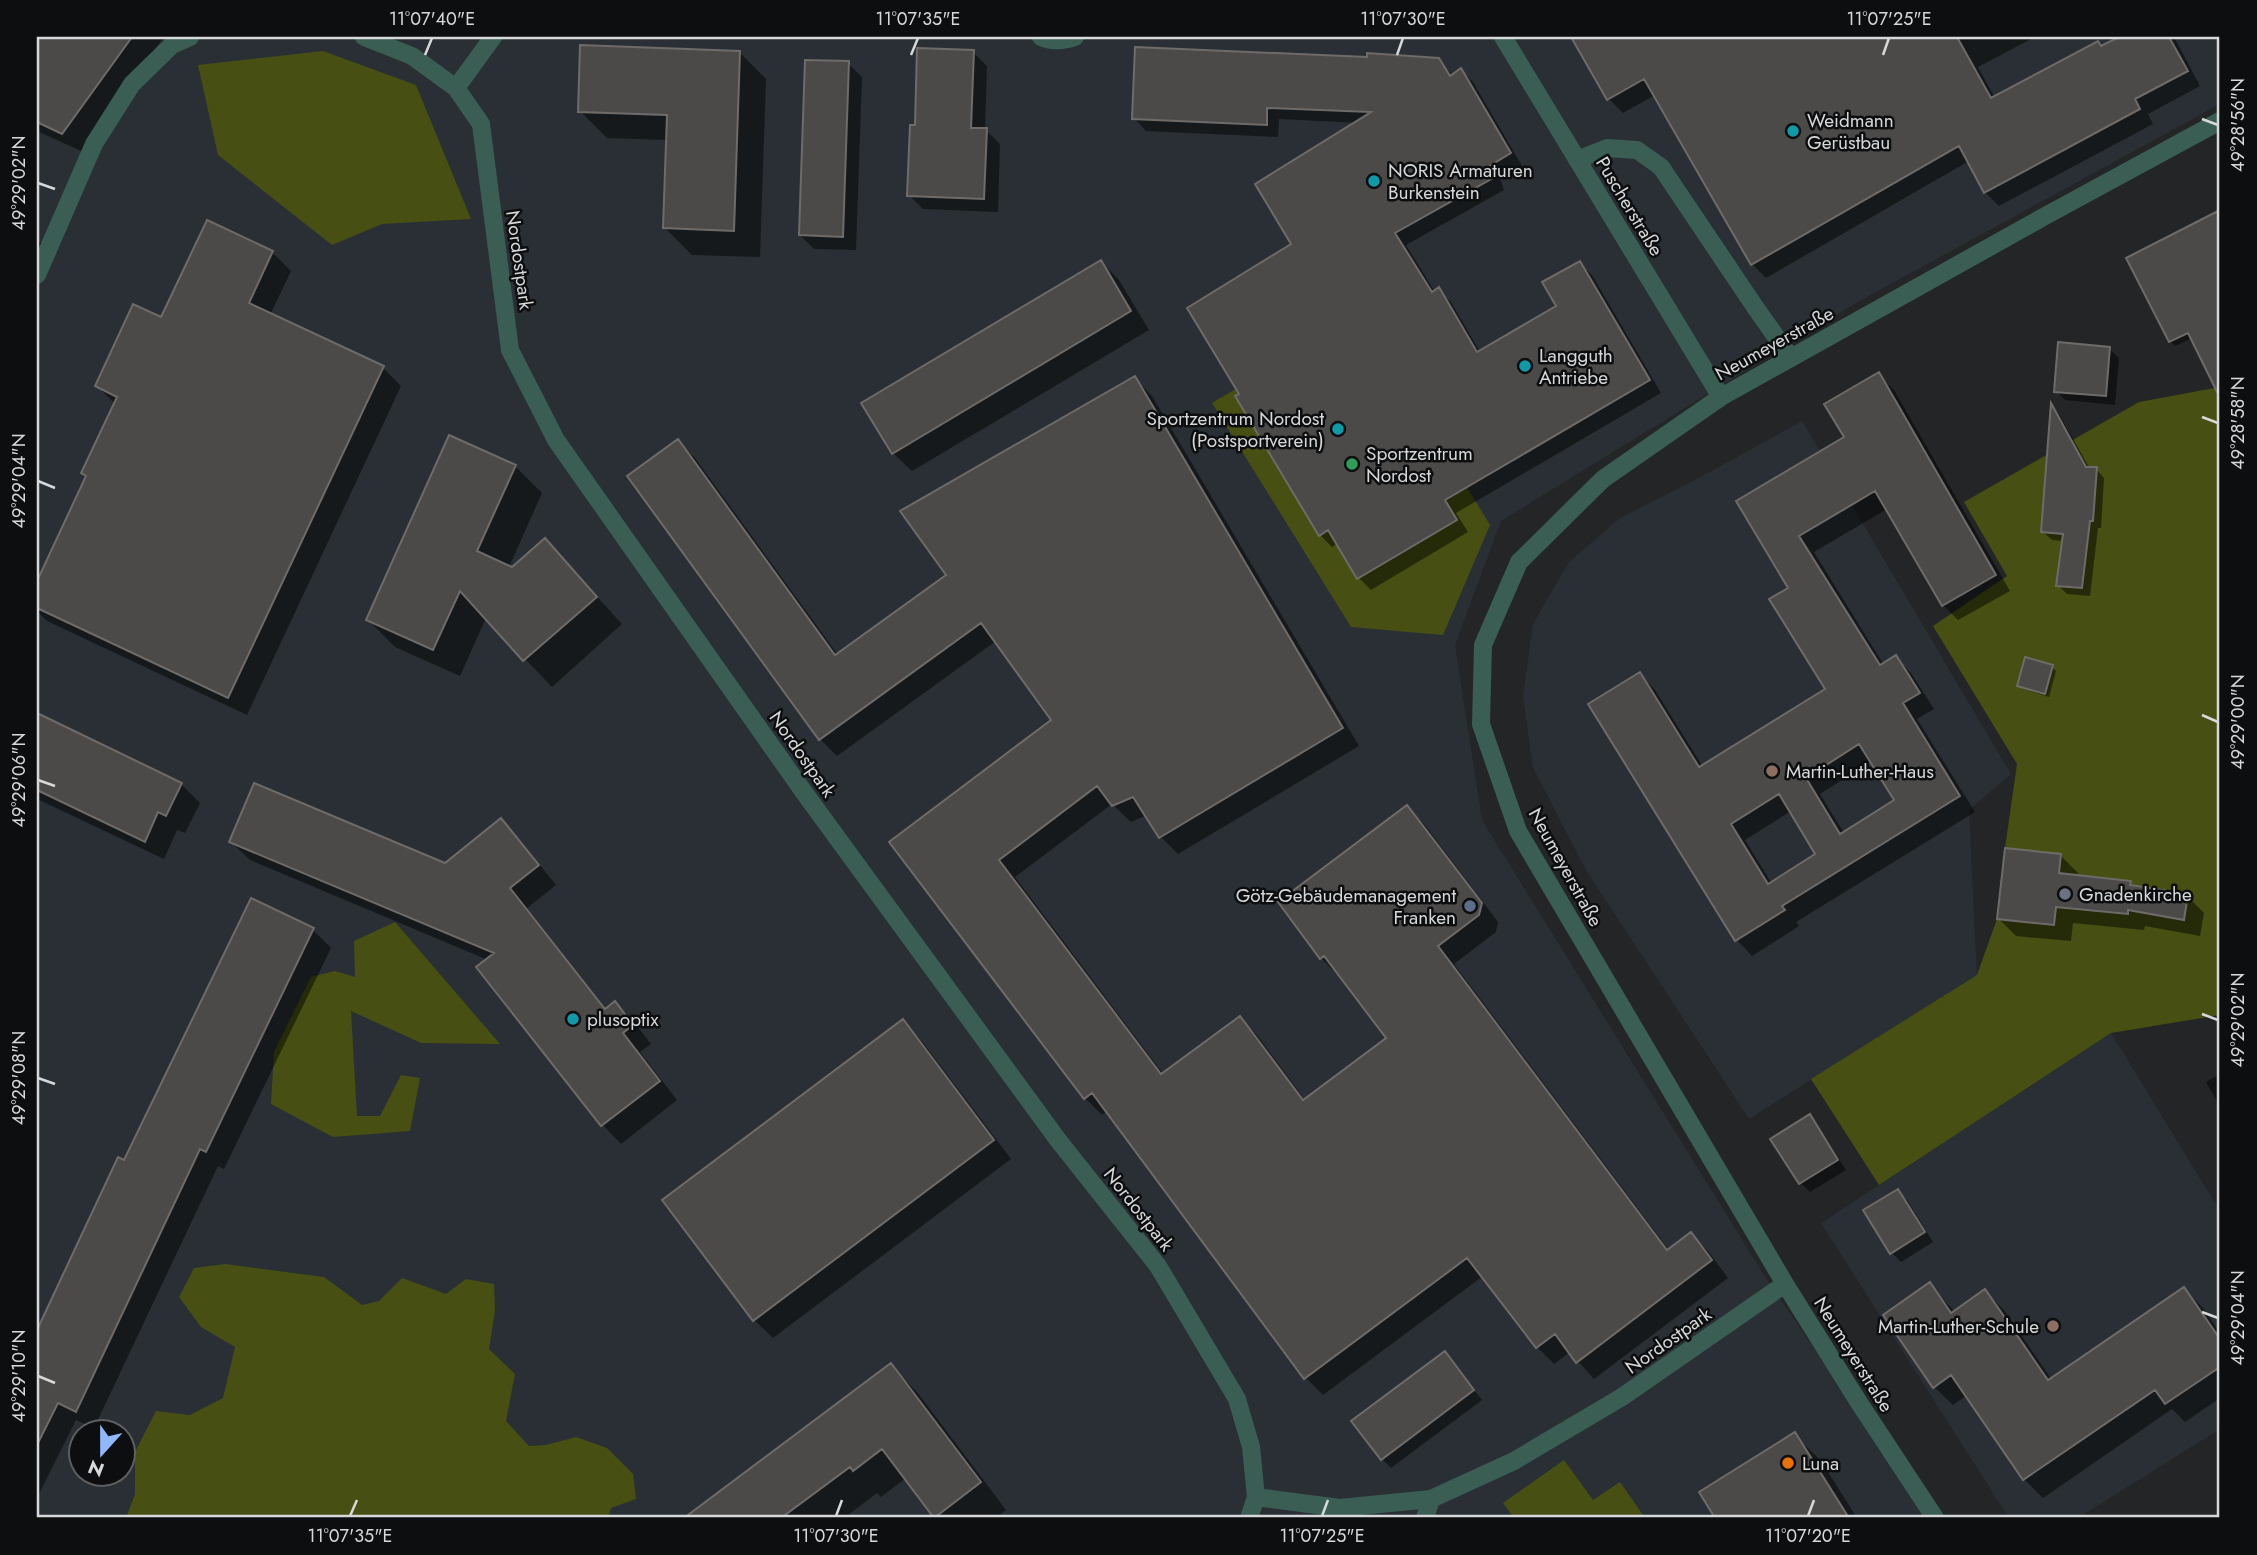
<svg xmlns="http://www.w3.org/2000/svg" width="2257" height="1555" font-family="Jost,sans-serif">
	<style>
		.built { fill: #292f35; fill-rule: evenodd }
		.green { fill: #475012 }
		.shadow { fill: #0007; fill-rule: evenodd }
		.building { fill: #4c4a48; stroke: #6e6b69; stroke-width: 2; fill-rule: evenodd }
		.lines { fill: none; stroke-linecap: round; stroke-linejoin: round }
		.minor { stroke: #3a5e53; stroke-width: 18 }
		.ticks { fill: none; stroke: #d6d8d9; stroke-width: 2.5 }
		.culture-dot { fill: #0f9aa8; stroke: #0d0e0f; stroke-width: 2.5 }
		.leisure-dot { fill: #2e9e5b; stroke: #0d0e0f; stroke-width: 2.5 }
		.education-dot { fill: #8d6e63; stroke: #0d0e0f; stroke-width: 2.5 }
		.worship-dot { fill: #6b7280; stroke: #0d0e0f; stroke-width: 2.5 }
		.service-dot { fill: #5c6f8a; stroke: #0d0e0f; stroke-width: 2.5 }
		.food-dot { fill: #e8710a; stroke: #0d0e0f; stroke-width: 2.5 }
		.labels { text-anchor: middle; stroke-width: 5; stroke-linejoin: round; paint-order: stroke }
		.poi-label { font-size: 19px; fill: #d6d8d9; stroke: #0d0e0f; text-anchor: start }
		.street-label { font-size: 19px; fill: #d6d8d9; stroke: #0d0e0f }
		.neatline { fill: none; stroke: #d6d8d9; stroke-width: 2.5 }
		.ticks-label { font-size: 18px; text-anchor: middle; fill: #d6d8d9 }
	</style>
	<rect width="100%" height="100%" fill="#232527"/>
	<path class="built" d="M37,37h2183v67l-366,200 -353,217 -46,124 27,175 280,452 168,246h-1893zM80,1432h42v42h-42z
		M1802,421l209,353 -42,36 8,165 -228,144 -163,-249 -53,-102 -10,-72 10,-72 36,-62 51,-44 79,-40z
		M2111,1033l109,178v218l-142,89h-69l-188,-295z"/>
	<path class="green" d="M323,51l93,34 55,134 -89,5 -50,21 -114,-90 -20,-90z
		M1362,314l128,211 -47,110 -92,-8 -139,-224z
		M2220,387v628l-109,18 -232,152 -68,-106 166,-104 20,-56 57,6 2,-18 72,7 2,-33 -71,-8 2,-19 -56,-6 12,-84 -84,-138 74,-50 -43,-74 175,-100z
		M395,922l105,122 -79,-1 -70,-32 6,105h23l21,-41 19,3 -10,53 -77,6 -62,-33 3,-52 37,-75 24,-6 20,6 -1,-36z
		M225,1264l99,13 38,28 17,-4 23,-23 44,16 20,-15 28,5 1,27 -6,38 26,25 -9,47 23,25 17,-1 30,-8 31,11 26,26 3,25 -25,9 -3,10h-482l9,-24v-42l21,-41 34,4 33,-17 12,-51 -34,-20 -22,-30 15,-29z
		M1564,1460l29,40 27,-18 25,36h-131l-11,-15z"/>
	<path class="shadow" d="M37,37h127l-83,114 -44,-20z
		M1573,37h462l-57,30 17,31 103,-55 5,5 20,-11h51l26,49 -52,28 5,10 -154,82 -14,-14 -16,-31 -203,117 -14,-14 -97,-169 -32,18 -14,-14z
		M739,52l27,27 -6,178 -68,-2 -27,-27 3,-88 -61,-2 -27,-27z
		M973,52l14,14 -2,63 15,15 -2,68 -75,-3 -14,-14 7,-68z
		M1438,60l15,16 8,-6 12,12 49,84 -22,13 4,11 -98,55 29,47 3,-2 13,12 29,50 78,-45 21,-44 13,12 69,118 -205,120 12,19 -97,58 -12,-12 -21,-35 -6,4 -12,-12 -78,-141 51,-150 65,-121 -79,-4 -1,18 -132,-6 -12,-13z
		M848,63l14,14 -6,173 -42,-1 -14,-14z
		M2220,212v167l-4,2 -24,-43 -17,8 -5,-5 -42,-82z
		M37,239l10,10 -10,22z
		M272,252l19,19 -21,44 113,53 18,18 -154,329 -200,-94 -10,-10v-26l50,-108 28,-73 -18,-18 65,-67z
		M1101,262l18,18 30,50 -237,141 -19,-18z
		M2110,349l9,9 -4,47 -50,-5 -9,-9z
		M1878,375l16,15 116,201 -52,29 -15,-15 -56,-96 -73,43 70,113 11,-8 16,16 23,36 -17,10 58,93 -179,110 3,4 -47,30 -15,-16 -147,-235 50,-31 15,16 48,77 125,-77 -38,-102 -51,-86 107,-64zM1872,761l25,40 -53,32 -24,-39zM1791,811l26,43 -45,30 -27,-44z
		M1135,379l17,17 207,350 -181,108 -17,-17 -14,-22 -16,7 -19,-18 -97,73 149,198 76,-57 17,17 48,65 83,-62 -50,-63 -17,-17 -41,-56 127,-95 17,17 74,98 -2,10 -42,32 215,286 22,-16 17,17 20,27 -134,101 -24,-27 -16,12 -17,-17 -54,-71 -160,119 -17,-17 -199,-267 -5,4 -17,-17 -194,-256 162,-121 -57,-80 -159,115 -17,-17 -142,-298 17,17 143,197 111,-80z
		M2052,407l7,7 31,55h6l8,9 -3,50h-3l-8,68 -23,-2 -9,-9 6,-44 -12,-1 -9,-8z
		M515,466l27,27 -33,74 3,2 33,-29 77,84 -70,63 -66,-69 -26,58 -65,-29 -27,-27z
		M2052,667l4,4 -7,26 -26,-8 -4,-4z
		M37,715l144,69 19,19 -15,30 -8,-3 -13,29 -127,-60z
		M501,821l18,18 37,46 -29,23 80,102 8,-7 19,19 17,22 -11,8 37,48 -56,44 -18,-19 -124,-158 9,-7 -238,-100 -19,-18 214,23z
		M2061,856l17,17 -1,4 53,6 5,5 52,8 17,17 -4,23 -55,-10 -1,4 -71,-7 -2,18 -55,-5 -17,-17z
		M313,930l18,18 -107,221 -6,-3 -124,262 -18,-8 -39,78v-163l82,-175 6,2z
		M902,1021l19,19 90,119 -238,179 -19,-18z
		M2220,1074v33l-14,-25z
		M1809,1117l9,9 28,44 -36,22 -9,-9 -28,-43z
		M1898,1191l9,9 26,42 -32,20 -9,-9z
		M1930,1285l25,27 30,-21 19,19 48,70 132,-91 19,19 17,25v65l-35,24 -13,-13 -129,89 -19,-19 -57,-84 -14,10 -19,-18z
		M1445,1354l37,46 -91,68 -9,-9z
		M890,1365l27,27 89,118 -11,8h-58l-31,-40 -25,19 -4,-4 -33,25h-157z
		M1794,1434l27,27 36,57h-140l-16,-25z"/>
	<path class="building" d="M37,37h95l-70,97 -25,-12z
		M1571,37h386l34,61 107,-57 3,5 18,-9h50l19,34 -53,28 5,10 -156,84 -25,-47 -208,119 -107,-186 -37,21z
		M580,45l160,6 -6,180 -71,-3 4,-113 -89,-3z
		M1135,47l232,10v-4l72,5 11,18 11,-8 50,85 -23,14 5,11 -98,55 37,59 7,-5 38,65 79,-46 -14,-24 38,-21 70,119 -205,120 12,20 -100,59 -29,-49 -9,6 -84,-140 4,-2 -52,-86 104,-64 -36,-60 116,-72 -104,-4v17l-135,-6z
		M917,48l57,2 -3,78h16l-3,71 -77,-3 3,-71h5z
		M805,60l44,1 -6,176 -44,-2z
		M2220,210v188l-32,-65 -19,9 -43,-84z
		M207,220l66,31 -24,52 135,63 -156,332 -191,-90v-27l49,-105 -5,-3 36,-76 -22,-11 38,-82 28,13z
		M1101,260l30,51 -239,143 -31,-51z
		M2058,342l52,5 -4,49 -52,-4z
		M1879,372l117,203 -54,31 -67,-115 -76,45 81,129 16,-10 24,38 -17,10 57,93 -178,110 3,4 -50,31 -147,-237 52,-32 59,95 126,-78 -56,-90 19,-11 -52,-87 108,-64 -20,-33zM1859,744l35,56 -54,34 -34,-56zM1779,794l36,60 -47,30 -37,-60z
		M1135,376l208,352 -184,110 -26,-41 -21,9 -15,-20 -98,74 162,214 79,-58 63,84 83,-62 -62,-82 -4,3 -42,-57 129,-97 75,98 -3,12 -41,31 229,304 24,-18 21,28 -136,103 -21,-29 -19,14 -69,-90 -163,121 -212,-286 -8,6 -195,-257 162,-122 -70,-97 -162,117 -192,-264 51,-37 157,216 111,-80 -46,-64z
		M2051,403l35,64h11l-4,54h-3l-8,67 -26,-2 7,-52 -22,-2z
		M449,435l67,30 -39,86 35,16 33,-29 52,59 -74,64 -63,-70 -27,59 -67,-30z
		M2025,657l28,8 -8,29 -28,-8z
		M37,713l145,70 -16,33 -8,-4 -13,30 -108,-52z
		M254,783l191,80 56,-45 38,47 -29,23 95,121 10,-8 18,24 -10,8 37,48 -59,45 -125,-159 18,-14 -265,-111z
		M2005,848l56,6 -2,19 72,8 -1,4 58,9 -4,26 -56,-10v4l-72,-7 -2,18 -57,-6z
		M251,898l63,30 -108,224 -6,-3 -124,263 -18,-9 -21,42v-115l81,-173 6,3z
		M903,1019l91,121 -241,181 -91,-121z
		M1810,1114l28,46 -39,24 -29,-45z
		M1898,1189l27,43 -35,22 -27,-44z
		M1930,1282l21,31 34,-24 63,91 136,-93 36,52v28l-55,37 -10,-14 -132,90 -72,-105 -18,13 -50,-73z
		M1445,1351l29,39 -93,70 -30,-39z
		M891,1363l90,119 -47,36 -52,-69 -29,22 -3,-4 -69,51h-97z
		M1795,1432l54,86h-134l-16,-26z"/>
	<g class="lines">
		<path class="minor" d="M364,37l48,19 44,32 25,36 29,226 46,90 247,351 255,349 100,126 79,133 14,48 5,50 -7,21
			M1041,37c11,5 22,4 34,0
			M1503,37l218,360
			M456,88l37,-51
			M1577,160l30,-12 30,2 24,17 94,140 36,51
			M37,275l57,-131 38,-60 40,-39 18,-8
			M1256,1497l84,11 91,-9 83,-38 108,-64 163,-113
			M1425,1518l6,-19
			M1935,1518l-77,-117 -73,-117 -267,-453 -37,-107 2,-79 36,-83 84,-83 118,-82 326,-182 173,-94"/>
	</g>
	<path class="ticks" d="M425,55l7,-17M911,55l7,-17M1397,55l6,-17M1883,55l6,-17M2202,119l16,6M38,183l17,6M2202,417l16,6M38,481l17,7M2202,715l16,7M38,780l17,6M2202,1014l16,6M38,1078l17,6M2202,1312l16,6M38,1376l17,7M350,1516l7,-16M836,1516l6,-16M1322,1516l6,-16M1808,1516l6,-16"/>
	<g class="culture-dot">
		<circle cx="1793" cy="131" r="7"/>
		<circle cx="1374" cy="181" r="7"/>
		<circle cx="1525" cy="366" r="7"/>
		<circle cx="1338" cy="429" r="7"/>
		<circle cx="573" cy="1019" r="7"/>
	</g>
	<circle class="leisure-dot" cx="1352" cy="464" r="7"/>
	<g class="education-dot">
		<circle cx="1772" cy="771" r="7"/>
		<circle cx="2053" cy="1326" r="7"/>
	</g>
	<circle class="worship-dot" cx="2065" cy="894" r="7"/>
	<circle class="service-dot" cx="1470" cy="906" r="7"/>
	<circle class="food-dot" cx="1788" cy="1463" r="7"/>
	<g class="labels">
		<g class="poi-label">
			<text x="1807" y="127">Weidmann<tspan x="1807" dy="22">Gerüstbau</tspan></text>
			<text x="1388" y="177">NORIS Armaturen<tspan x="1388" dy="22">Burkenstein</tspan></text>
			<text x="1539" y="362">Langguth<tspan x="1539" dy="22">Antriebe</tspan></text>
			<text x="1324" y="425" text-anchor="end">Sportzentrum Nordost<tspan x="1324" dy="22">(Postsportverein)</tspan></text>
			<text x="1366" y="460">Sportzentrum<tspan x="1366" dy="22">Nordost</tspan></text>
			<text x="1786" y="778">Martin-Luther-Haus</text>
			<text x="2079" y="901">Gnadenkirche</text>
			<text x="1456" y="902" text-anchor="end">Götz-Gebäudemanagement<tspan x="1456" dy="22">Franken</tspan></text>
			<text x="587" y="1026">plusoptix</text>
			<text x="2039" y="1333" text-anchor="end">Martin-Luther-Schule</text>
			<text x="1802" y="1470">Luna</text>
		</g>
		<g class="street-label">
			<text transform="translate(1630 206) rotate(59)" y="7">Puscherstraße</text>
			<text transform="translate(520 260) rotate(82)" y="7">Nordostpark</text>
			<text transform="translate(1774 343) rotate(-29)" y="7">Neumeyerstraße</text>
			<text transform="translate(803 754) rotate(55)" y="7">Nordostpark</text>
			<text transform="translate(1566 867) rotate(61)" y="7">Neumeyerstraße</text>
			<text transform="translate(1139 1209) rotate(52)" y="7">Nordostpark</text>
			<text transform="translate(1668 1340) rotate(-35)" y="7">Nordostpark</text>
			<text transform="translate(1854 1354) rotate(58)" y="7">Neumeyerstraße</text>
		</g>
	</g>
	<rect width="2257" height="1555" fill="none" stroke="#0d0e0f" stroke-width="77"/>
	<g transform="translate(102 1453) rotate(201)"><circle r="33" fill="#0d0e0f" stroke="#5d5f60" stroke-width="2"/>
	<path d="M0-5L12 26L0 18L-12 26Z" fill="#91b8fd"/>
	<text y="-10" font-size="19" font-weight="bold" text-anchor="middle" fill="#d6d8d9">N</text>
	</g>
	<rect x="38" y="38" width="2180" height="1478" class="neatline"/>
	<g class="ticks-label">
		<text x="432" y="25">11°07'40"E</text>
		<text x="918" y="25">11°07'35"E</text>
		<text x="1403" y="25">11°07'30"E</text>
		<text x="1889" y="25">11°07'25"E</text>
		<text transform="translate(2238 125) rotate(-90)" y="6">49°28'56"N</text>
		<text transform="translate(19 183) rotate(-90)" y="6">49°29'02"N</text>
		<text transform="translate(2238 423) rotate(-90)" y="6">49°28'58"N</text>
		<text transform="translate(19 481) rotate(-90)" y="6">49°29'04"N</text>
		<text transform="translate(2238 722) rotate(-90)" y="6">49°29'00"N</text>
		<text transform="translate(19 780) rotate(-90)" y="6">49°29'06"N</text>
		<text transform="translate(2238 1020) rotate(-90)" y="6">49°29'02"N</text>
		<text transform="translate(19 1078) rotate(-90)" y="6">49°29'08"N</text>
		<text transform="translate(2238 1318) rotate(-90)" y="6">49°29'04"N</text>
		<text transform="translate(19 1376) rotate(-90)" y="6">49°29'10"N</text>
		<text x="350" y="1542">11°07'35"E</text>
		<text x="836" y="1542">11°07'30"E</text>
		<text x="1322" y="1542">11°07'25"E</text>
		<text x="1808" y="1542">11°07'20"E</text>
	</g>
</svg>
